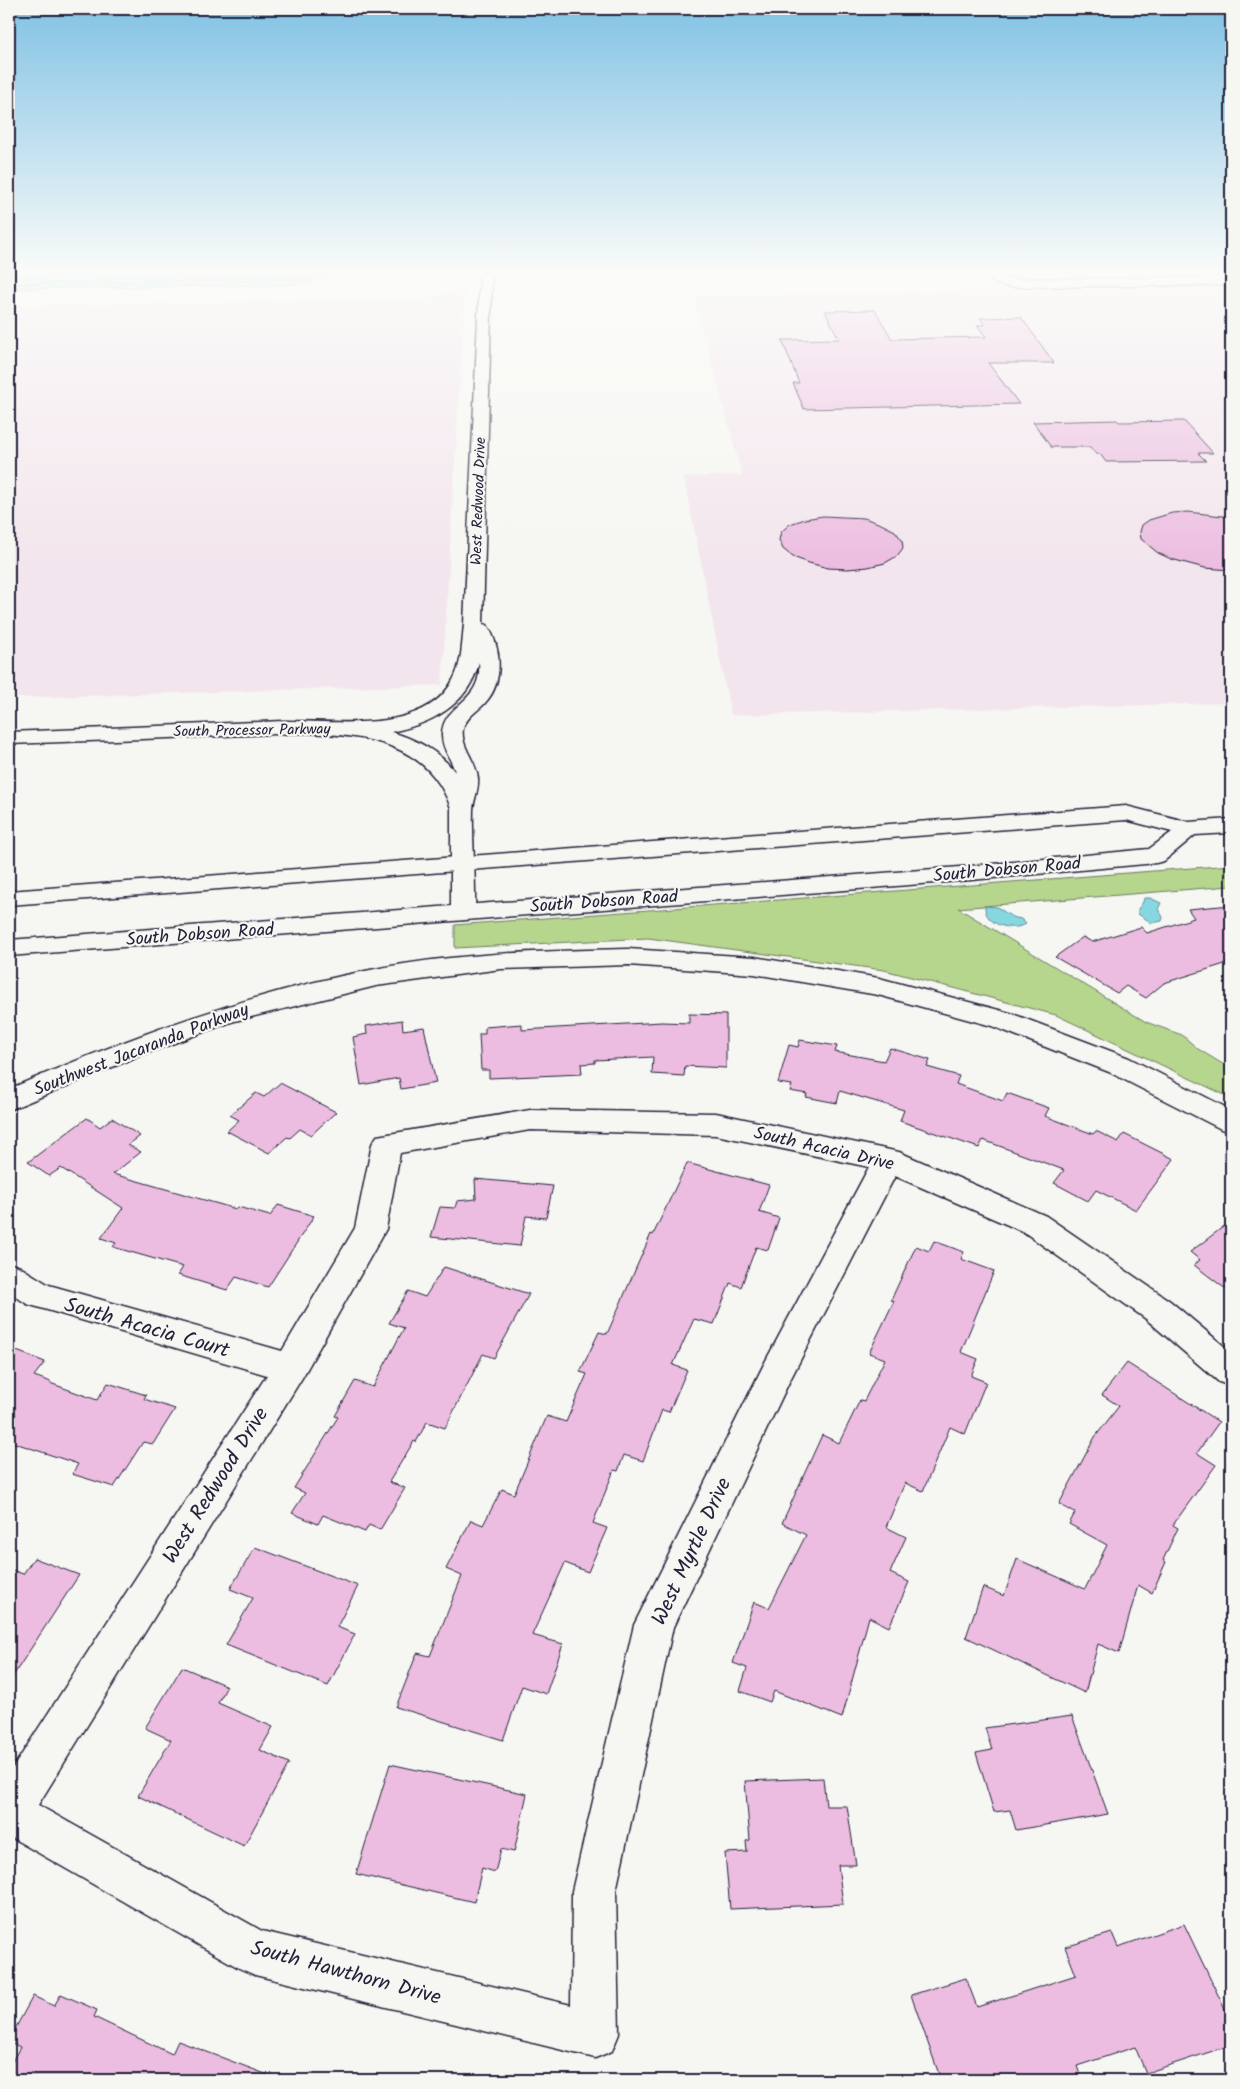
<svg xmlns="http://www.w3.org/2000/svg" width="1240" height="2089" font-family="Kalam,sans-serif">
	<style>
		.built { fill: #f3e5ed }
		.green { fill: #b6d58d; stroke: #6c7c64 }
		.water { fill: #86d7df; stroke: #5e8f9d }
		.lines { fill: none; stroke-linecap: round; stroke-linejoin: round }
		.shore { stroke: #4a6a7d; stroke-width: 1 }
		.building { fill: #ecbde0; stroke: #22223b }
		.minor-casing { stroke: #22223b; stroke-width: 3 }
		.major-casing { stroke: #22223b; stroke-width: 3 }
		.minor { fill: #f6f6f2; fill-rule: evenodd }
		.major { fill: #f6f6f2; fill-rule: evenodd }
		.labels { text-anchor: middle; stroke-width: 4.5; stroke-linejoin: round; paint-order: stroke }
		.far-street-label { font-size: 15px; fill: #22223b; stroke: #f6f6f2 }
		.street-label { font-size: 18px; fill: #22223b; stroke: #f6f6f2 }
		.near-street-label { font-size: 21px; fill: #22223b; stroke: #f6f6f2 }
	</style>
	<rect width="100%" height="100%" fill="#f6f6f2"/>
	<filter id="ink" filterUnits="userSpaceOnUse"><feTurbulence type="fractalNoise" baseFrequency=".02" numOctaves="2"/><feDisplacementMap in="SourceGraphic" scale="10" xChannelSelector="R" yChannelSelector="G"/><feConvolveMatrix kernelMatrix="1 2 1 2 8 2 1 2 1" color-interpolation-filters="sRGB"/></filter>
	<g filter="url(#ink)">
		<path class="built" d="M1231,286v417l-500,12 -47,-238 58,-2 -48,-179z
			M465,288l-23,397 -433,13v-392l414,-7z"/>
		<path class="green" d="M1231,865v21l-273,22 188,114 36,13 16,14 33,20v29l-175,-83 -172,-45 -236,-32 -193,10v-23z"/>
		<path class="water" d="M9,274h326l-21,8 -31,3 -274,4z
			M1144,898h6l11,5 -3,6 5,8 -1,4 -10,2 -14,-9v-5l5,-7z
			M985,906l12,1 15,10 9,2 5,5c-14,8 -42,1 -41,-18z"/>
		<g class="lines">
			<path class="shore" d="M9,278l269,-4
				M9,284l274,-4 30,-3 9,-3"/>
		</g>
		<path class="building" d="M875,310l17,29 94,-2 -9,-12h8l-5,-7 41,-1 33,46h-66l31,41 -215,5 -11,-26h6l-17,-43 57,-1 -14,-28z
			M1117,420l2,2 65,-1 29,32h-15l8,8 -100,1 -6,-8h-4l-6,-7h-39l-18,-25z
			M1188,512l43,5v53l-26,-2 -34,-9 -13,-6 -17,-14 -1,-7 2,-7 7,-5 23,-7z
			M823,516l41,2 17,6 14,7 7,9 1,8 -6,8 -12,7 -17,4 -20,2 -20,-1 -19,-5 -16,-6 -10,-8 -4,-9 2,-8 9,-8 15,-5z
			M1231,905v57l-67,21 -18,15 -20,-12 -9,7 -62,-36 28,-20 9,5 49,-15 6,6 47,-15 -6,-9z
			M689,1014l37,1v53l-41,-2 -1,10 -32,-2 1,-17 -58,3v3l-14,1 1,10 -93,4v-8h-8l-2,-36h6v-7l37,-3v6l140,-8 27,1z
			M402,1020l1,10 21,-3 12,56 -35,6 -2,-11 -38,7 -8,-48 14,-3 -1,-8z
			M800,1040l37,6 -2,6 49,9 6,-13 40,12 -3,7 32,9 -3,8 47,17 4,-8 42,15 -4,8 48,18 3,-3 22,11 6,-8 50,25 -38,51 -40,-20 -8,11 -34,-18 10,-13 -81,-30 -4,8 -79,-27 4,-11 -64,-19 -3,12 -31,-6 1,-3 -17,-3 2,-6 -14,-2 11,-38 9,2z
			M280,1083l56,29 -25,23 -11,-6 -10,9 -3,-1 -18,16 -42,-22 12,-11 -9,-5 26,-22 8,4z
			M87,1118l13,9 12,-9 28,18 -12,9 13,7 -28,22 123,35 2,-2 32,9 8,-11 36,11 -46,71 -32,-10 -9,13 -49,-15 5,-8 -70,-20 3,-4 -15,-5 22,-30 -62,-40 -12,8 -21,-14z
			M687,1163l82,22 -10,27 20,6 -11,32 -12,-3 -15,40 -11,-4 -16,41 -20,-5 -21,46 14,5 -18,42 -7,-2 -19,51 -19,-6 -6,16 -4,-1 -21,53 14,5 -19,44 -23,-9 -33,72 31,9 -17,50 -24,-8 -19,54 -107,-33 21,-54 13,3 32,-80 -16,-7 25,-49 12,5 19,-36 12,5 33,-78 19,6 21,-48 -7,-2 19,-40 8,2 44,-100 2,1z
			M475,1179l78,7 -7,32 -20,-2 -6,30 -89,-9 9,-30 15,1 2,-7 19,-2z
			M1231,1221v72l-37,-28 6,-5 -10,-8z
			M934,1241l30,11 -3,7 33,12 -33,81 17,7 -7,17 15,6 -21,52 -15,-7 -27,64 -18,-8 -19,44 20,10 -16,36 19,9 -20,45 -20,-10 -27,101 -68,-27 -4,11 -30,-11 7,-23 -14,-5 21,-61 15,6 37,-73 -24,-12 40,-88 17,8 21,-43 4,1 21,-42 -16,-6 25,-52 -3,-1 25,-54 13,5z
			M444,1267l85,27 -35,64 -11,-4 -38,74 -18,-6 -11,20 -2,-1 -25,41 16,6 -25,42 -11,-5 -4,7 -42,-17 -5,9 -26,-11 13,-20 -11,-5 44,-71 -3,-1 20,-35 18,6 31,-59 -15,-5 19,-32 17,6z
			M9,1348l36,14 -11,14 17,6 -1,1 47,17 11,-17 38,12 -2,4 31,10 -22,35 -10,-2 -29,45 -42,-13 6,-10 -69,-23z
			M1127,1363l92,59 -22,31 19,12 -43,60 5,3 -15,32 3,2 -14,31 -14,-8 -19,68 -21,-9 -13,49 -119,-56 17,-50 21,9 13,-37 68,30 22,-44 -38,-21 6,-11 -16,-9 36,-67 24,-31 -17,-11z
			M255,1547l103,39 -21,41 18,7 -27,52 -102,-41 27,-47 -23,-9z
			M34,1558l45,17 -70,107v-113l14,5z
			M182,1667l45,19 -9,17 55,24 -13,23 29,13 -45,83 -106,-50 33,-56 -26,-12z
			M1072,1716l36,98 -92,16 -6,-20 -16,2 -18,-59 16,-3 -7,-22z
			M390,1764l137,30 -13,58 -13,-3 -6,23 -13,-4 -8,34 -118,-28z
			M823,1778l3,28h21l9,59h-18l5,39 -113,5 -5,-56 22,-1 -1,-11 4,-1 -5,-59z
			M1184,1924l47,98v23l-85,28 -11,-26 -58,19 5,14h-141l-30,-85 55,-17 11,29 99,-32 -11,-28 47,-14 6,14z
			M61,1994l36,16 -3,7 78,37 6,-13 98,37v2h-267v-13l11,-20 -11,-5v-2l24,-44 21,10z"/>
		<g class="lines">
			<g class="minor-casing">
				<path id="minor" d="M480,274h12l-9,350 4,1c15,22 17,58 -2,78 -7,8 -19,14 -22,26 -3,18 14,32 15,50 1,10 -4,20 -5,30 -1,34 3,69 2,103l-3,5 -9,3 -9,-3 -3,-5v-104c-23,-66 -86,-73 -147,-75l-295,11v-12l274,-11c50,-1 141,15 170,-41 9,-16 9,-37 11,-56zM479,662c4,43 -38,41 -37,74 0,13 10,24 13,36 -16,-21 -39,-33 -64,-40 40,-8 78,-27 88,-70z
					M980,274h15l17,5 219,-2v8l-219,2 -15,-3z
					M628,949l126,8 125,21 131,35 119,45 102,52v22l-10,-3 -112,-57 -117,-46 -114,-31 -124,-21 -126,-9 -127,4 -125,17 -145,36 -92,34 -130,54v-21c120,-52 236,-95 366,-120 83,-16 168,-18 253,-20z
					M530,1110l186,3 183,39 147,64 124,85 61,51v34l-12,-4 -73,-63 -122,-87 -129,-56 -105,204 -117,247 -57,264 3,143 -7,17 -17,7 -340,-83 -16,-7 -230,-132v-62l258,-399 -240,-71 -18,-12v-29l11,4 29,18 233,66 73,-123 17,-84 5,-8zM530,1130l186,5 153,32 -105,197 -130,261 -62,266 -1,114 -309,-74 -224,-126 264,-427 79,-140 5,-9 14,-76z"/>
			</g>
			<g class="major-casing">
				<path id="major" d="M1126,806l63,16 42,-3v14l-36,2 -31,26 -8,2 -196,18 -951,75v-16l951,-73 189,-18 23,-17 -46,-12 -1117,85v-14z"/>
			</g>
			<use href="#minor" class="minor"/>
			<use href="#major" class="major"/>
		</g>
	</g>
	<linearGradient id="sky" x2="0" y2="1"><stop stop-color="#81c2e4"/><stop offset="0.48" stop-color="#fbfbf9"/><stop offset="1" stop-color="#fbfbf9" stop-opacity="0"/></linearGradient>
	<rect width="1240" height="566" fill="url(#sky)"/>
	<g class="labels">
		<g class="far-street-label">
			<text transform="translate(478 501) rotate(-88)" y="5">West Redwood Drive</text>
			<text transform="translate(252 730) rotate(-1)" y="5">South Processor Parkway</text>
		</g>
		<g class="street-label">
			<text transform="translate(1007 869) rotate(-5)" y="6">South Dobson Road</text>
			<text transform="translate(604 901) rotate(-4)" y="6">South Dobson Road</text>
			<text transform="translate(200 934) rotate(-4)" y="6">South Dobson Road</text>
			<text transform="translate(141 1049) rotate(-21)" y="6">Southwest Jacaranda Parkway</text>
			<text transform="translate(824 1148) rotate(13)" y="6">South Acacia Drive</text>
		</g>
		<g class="near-street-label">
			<text transform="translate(147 1327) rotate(16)" y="7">South Acacia Court</text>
			<text transform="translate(215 1485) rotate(-58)" y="7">West Redwood Drive</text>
			<text transform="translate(691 1551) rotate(-65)" y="7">West Myrtle Drive</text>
			<text transform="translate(346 1972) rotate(15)" y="7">South Hawthorn Drive</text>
		</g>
	</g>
	<rect width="1240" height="2089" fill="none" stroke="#f6f6f2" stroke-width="30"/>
	<rect x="15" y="15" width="1210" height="2059" fill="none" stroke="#22223b" stroke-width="2" filter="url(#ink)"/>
</svg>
